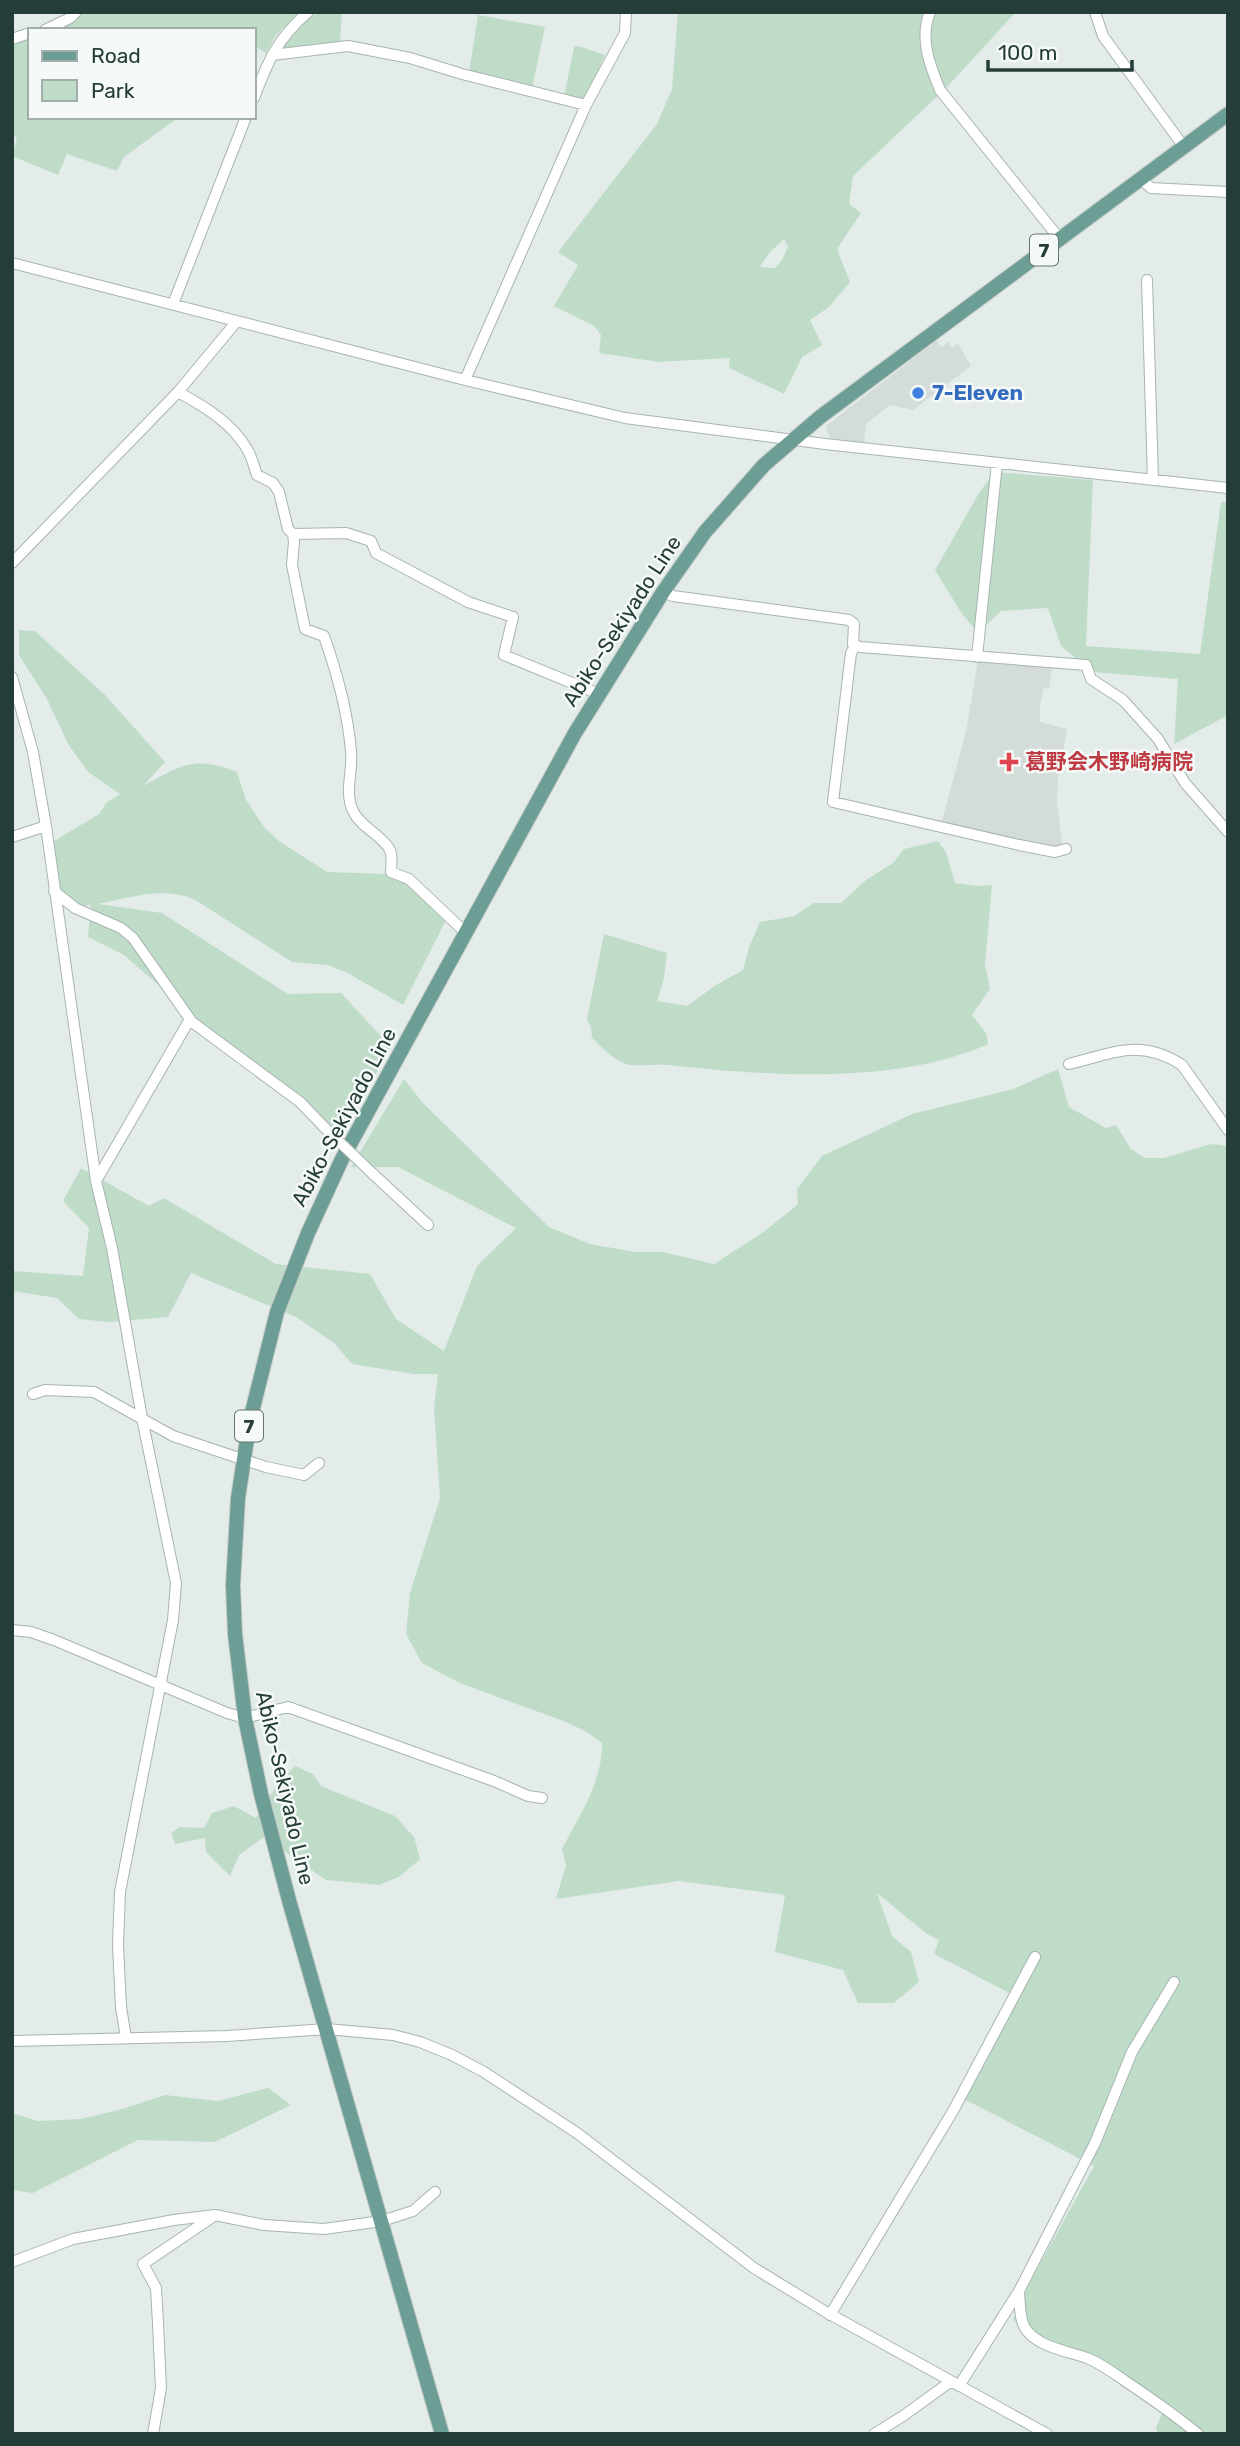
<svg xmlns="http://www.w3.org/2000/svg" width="1240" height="2446" font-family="Rubik,'Noto Sans JP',sans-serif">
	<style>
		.built { fill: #d3dcd8 }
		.green { fill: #bfdcc9; fill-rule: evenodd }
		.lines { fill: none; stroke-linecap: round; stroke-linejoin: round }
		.minor-casing { stroke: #a7b4b0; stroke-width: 12 }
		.major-casing { stroke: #c2c9c7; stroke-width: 16 }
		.minor { stroke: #fff; stroke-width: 10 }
		.major { stroke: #6d9e95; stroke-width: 14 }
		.minor-bridge-casing { stroke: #a7b4b0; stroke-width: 12; stroke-linecap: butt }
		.minor-bridge { stroke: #fff; stroke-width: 10 }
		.shop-dot { fill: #3f7fe0; stroke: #f5f9f7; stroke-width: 2.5 }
		.health-dot { fill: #e0444e; stroke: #f5f9f7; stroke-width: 2.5 }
		.labels { text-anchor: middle; stroke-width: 5; stroke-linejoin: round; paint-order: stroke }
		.shield { fill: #f5f9f7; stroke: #637571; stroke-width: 2 }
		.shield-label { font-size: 19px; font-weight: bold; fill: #253d38 }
		.shop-label { font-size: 21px; font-weight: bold; fill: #366cbe; stroke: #f5f9f7; text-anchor: start }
		.street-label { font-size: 21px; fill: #253d38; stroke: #f5f9f7 }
		.health-label { font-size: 21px; font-weight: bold; fill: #be3a42; stroke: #f5f9f7; text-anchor: start }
	</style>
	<rect width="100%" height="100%" fill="#e4ece9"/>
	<path class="built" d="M936,341l6,6 6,-5 4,5 6,-4 13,23 -58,44 -23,-5 -24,19 -2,19 -34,-5 -4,-12z
		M978,661l74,6 -3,22 -5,-1 -4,17v17l27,7 -9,50 -1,22 5,43 -4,3 -117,-22 25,-94z"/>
	<path class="green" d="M81,12h219l-24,23 -10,18 -12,-7v-16h-201z
		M318,12h24l-2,31 -62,10 27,-31z
		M678,12h338l-69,75 -94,89 -4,28 12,9 -24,36 13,33 -21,25 -19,13 12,25 -20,12 -18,37 -55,-26 1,-10 -71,4 -60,-9 2,-18 -7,-9 -40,-20 24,-41 -20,-13 99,-128 15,-35zM784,239l4,8 -6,13 -7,8 -15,-1 9,-14z
		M478,15l67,12 -13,61 -63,-15z
		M30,36v81h149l-55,40 -7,14 -50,-17 -9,21 -46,-19 5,-18 -5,-4v-88l6,-6z
		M578,46l27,9 -19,45 -22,-3 10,-50z
		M994,472l99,8 -7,166 114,8 21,-152h7v213l-54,29 4,-65 -85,-7 -32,-26 -13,-38 -47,3 -23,22 -16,-19 -27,-44 44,-77z
		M19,630l16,1 70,64 60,67 -22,24c37,-21 52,-31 94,-14l9,28 18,27 15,14 48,31 58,2 16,3 45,43 -43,85 -57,-33 -19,-7 -35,-3 -95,-61c-30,-16 -67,-3 -99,3l64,9 126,81 53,-1 50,54 -52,91 -84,-75 -59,-45 -72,-63 -36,-18 3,-32 -13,2 -20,-18 -7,-46 48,-29 8,-12 13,-8 -32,-22 -20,-28 -21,-45 -28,-44z
		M938,841l8,11 9,31 23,3 14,-1 -7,79 5,25 -18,26 14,18 2,11c-90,41 -222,32 -319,21 -12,-1 -32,2 -43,-1 -12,-4 -25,-17 -34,-26l-1,-10 -4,-9 17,-85 63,19 -3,25 -7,23 30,5 29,-21 27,-15 6,-23 11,-25 34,-6 20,-13h27l25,-23 27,-17 11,-14z
		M1058,1069l11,38 37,21 10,-3 15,24 14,9h19l47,-14 17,2v1288h-70l-2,-6 10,-25 -128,-68 -7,-8 -18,-7 18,-40 63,-114 -132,-68 55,-101 -83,-43 5,-14 -12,-6 -50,-41 15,43 19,16 8,30 -25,21h-36l-15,-33 -68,-18 10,-57 -106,-14 -123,18 10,-34 -4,-16c17,-33 41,-68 40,-106l-17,-12 -19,-9 -106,-39 -38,-20 -16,-29 4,-41 30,-95 -6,-90 4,-34h-24l-62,-10 -18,-21 -38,-26 -105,-44 -23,44 -59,5 -30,-3 -22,-21 -45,-7v-20l71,5 6,-48 -26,-27 18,-33 68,38 15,-8 112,66 94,10 26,45 48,32 33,-85 39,-38 -118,-61h-47l53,-88 19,24 126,124 41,17 45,8h28l51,12 48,-31 33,-26 3,-4 -1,-14 25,-33 90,-42 101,-25z
		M295,1766l18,8 8,12 74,30 19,21 6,22 -21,18 -20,8 -53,-5 -62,-43 -25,18 -9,21 -24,-24 -1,-14 -30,6 -4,-11 9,-6 24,1 8,-15 22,-7 22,12 20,-32z
		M268,2088l23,17 -76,37 -77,-2 -105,53 -21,-3v-77l26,8 43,-2 41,-10 43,-14 53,6z"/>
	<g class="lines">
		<g class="minor-casing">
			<path id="minor" d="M930,12c-11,26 0,54 10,78l119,148
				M1095,12l8,24 81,111
				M45,30l25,-12 6,-6
				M12,39l18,-6
				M272,55l76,-9 62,12 52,16 124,31
				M254,98c14,-37 23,-59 54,-86
				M1142,180l9,8 77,4
				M12,263l453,117 160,38 200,26 403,44
				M1147,280l6,200
				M173,304l73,-187
				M465,380l121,-275 39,-72 1,-21
				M178,392c26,14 54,31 69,57 5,8 7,18 10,26l16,8 6,9 9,37 5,5 1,8 -2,23 13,64 19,7c13,37 24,76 27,116 2,19 -7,40 2,59 7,16 29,24 37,39 3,7 1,15 1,22l18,7 57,54
				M293,534l53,-1 25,8 5,12 92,49 45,15 -9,38 95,39
				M12,563l166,-171 59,-71
				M663,592l10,4 176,24 5,4 -1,20 7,3 226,18 5,14 32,21 35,39 27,44 43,49
				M855,646l-4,7 -18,149 186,43 36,7 11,-3
				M977,657l20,-194
				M12,677l21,75 13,74 50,355 16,67 30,170 34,165 -3,37 -53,272 -2,53 3,62 5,31
				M12,837l34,-11
				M54,891l21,17 46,20 12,10 59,84 108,80 26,27
				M1069,1064c45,-11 71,-26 113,1l46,65
				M372,1173l56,52
				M96,1181l94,-162
				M33,1394l12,-4 49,2 79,44 93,31 38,8 15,-12
				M12,1630l19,2 23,8 173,73 18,5 43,-11 206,74 34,15 14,2
				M12,2041l215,-5 100,-7 66,6 27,7 32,13 32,17 93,61 177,135 72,44 221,122
				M12,2262l61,-23 101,-19 41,-5 49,10 60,4 58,-8 31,-10 22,-19
				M1019,2291c1,11 0,27 6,37 12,19 42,23 62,30 15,6 28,16 41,25 24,16 47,32 70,51
				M830,2315l123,-204 82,-154
				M959,2386l60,-95 76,-148 37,-91 42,-70
				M153,2434l8,-46 -3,-64 -2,-36 -13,-24 68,-46
				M874,2434l29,-18 47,-34"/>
		</g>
		<g class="major-casing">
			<path id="major" d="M442,2434l-152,-530 -29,-110 -16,-76 -10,-84 -2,-49 5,-87 12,-78 27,-108 31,-79 34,-74 233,-426 88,-141 42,-60 59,-67 56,-48 408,-303"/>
		</g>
		<use href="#minor" class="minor"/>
		<use href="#major" class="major"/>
		<g class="minor-bridge-casing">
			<path id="minor-bridge" d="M326,1129l46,44"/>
		</g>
		<use href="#minor-bridge" class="minor-bridge"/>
	</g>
	<circle class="shop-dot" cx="918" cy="393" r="7"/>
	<path class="health-dot" d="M1005.5 751.5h7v7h7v7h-7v7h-7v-7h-7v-7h7z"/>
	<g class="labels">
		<g class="shield">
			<rect x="1030" y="234.5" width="28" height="31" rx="5"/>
			<rect x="235" y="1410.5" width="28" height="31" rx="5"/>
		</g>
		<g class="shield-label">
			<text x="1044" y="257">7</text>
			<text x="249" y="1433">7</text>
		</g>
		<g class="shop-label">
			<text x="932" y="400">7-Eleven</text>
		</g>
		<g class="street-label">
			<text transform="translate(622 621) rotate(-57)" y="7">Abiko-Sekiyado Line</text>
			<text transform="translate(344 1117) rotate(-62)" y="7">Abiko-Sekiyado Line</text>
			<text transform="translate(285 1788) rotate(77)" y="7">Abiko-Sekiyado Line</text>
		</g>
		<g class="health-label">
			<text x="1025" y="769">葛野会木野崎病院</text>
		</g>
	</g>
	<rect width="1240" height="2446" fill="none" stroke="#253d38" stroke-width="28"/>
	<rect x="28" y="28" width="228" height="91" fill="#f5f9f7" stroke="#a2aeab" stroke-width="2"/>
	<rect x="42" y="51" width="35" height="10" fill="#6d9e95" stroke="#a2aeab" stroke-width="2"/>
	<text x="91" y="63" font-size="21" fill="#253d38">Road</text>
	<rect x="42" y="80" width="35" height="21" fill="#bfdcc9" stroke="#a2aeab" stroke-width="2"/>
	<text x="91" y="98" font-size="21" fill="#253d38">Park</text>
	<path d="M988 60v10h144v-10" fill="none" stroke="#253d38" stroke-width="3.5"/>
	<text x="998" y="60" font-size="21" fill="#253d38" stroke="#f5f9f7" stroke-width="5" paint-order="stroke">100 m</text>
</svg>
